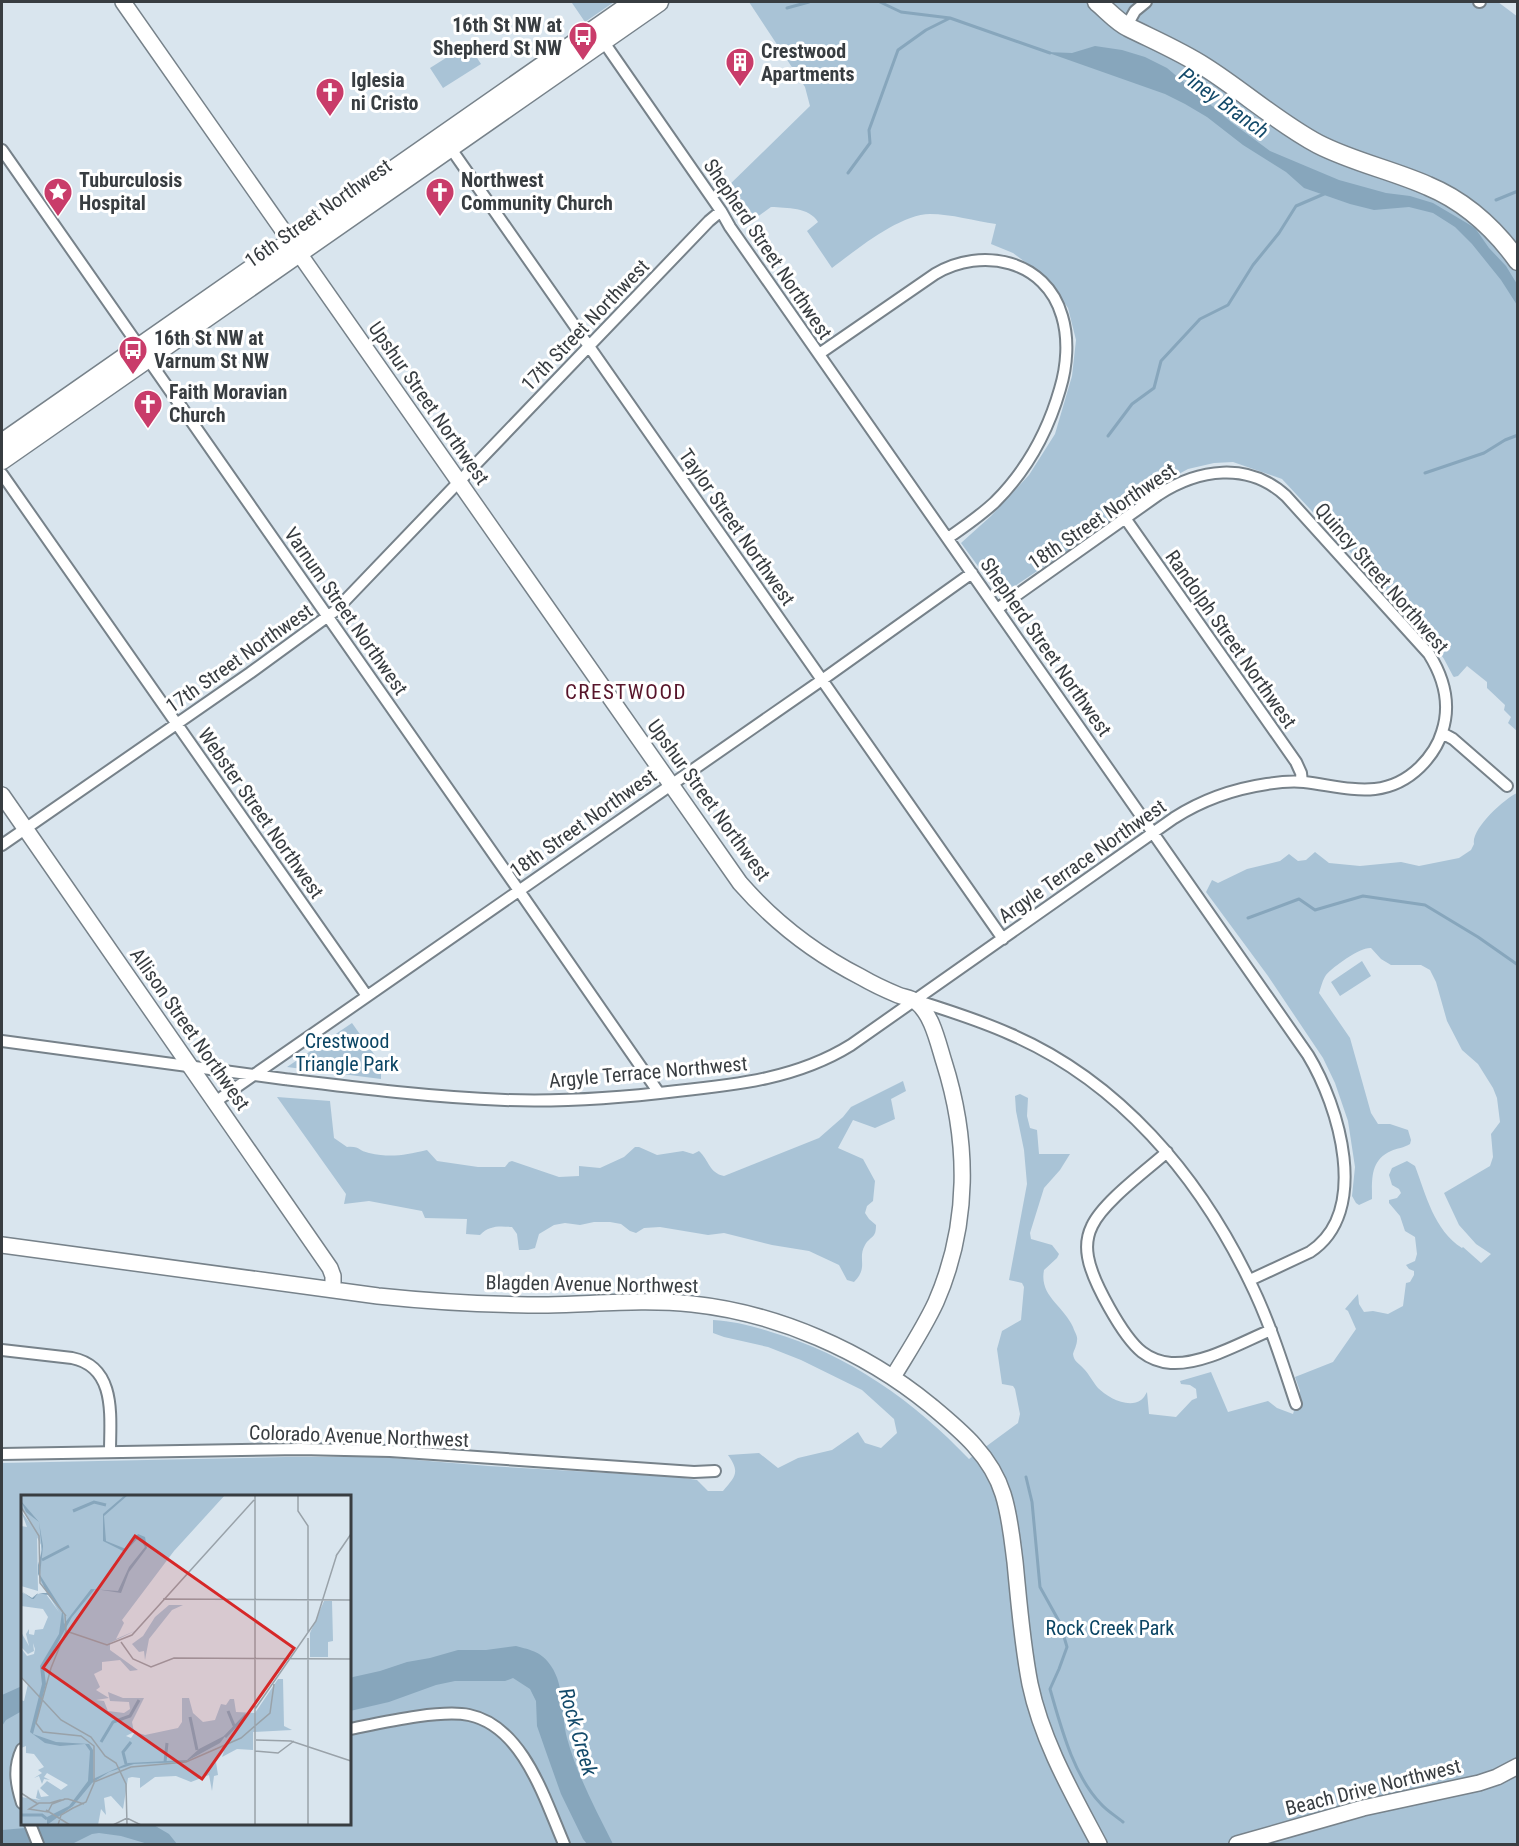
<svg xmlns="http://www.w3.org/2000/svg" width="1519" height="1846" font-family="'Roboto Condensed',sans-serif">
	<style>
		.green { fill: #a9c3d6; fill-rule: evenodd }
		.water { fill: #87a6bc }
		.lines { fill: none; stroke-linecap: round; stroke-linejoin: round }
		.stream { stroke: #87a6bc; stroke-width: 3 }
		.street-casing { stroke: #77828a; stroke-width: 14 }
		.secondary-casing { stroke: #77828a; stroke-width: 18 }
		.primary-casing { stroke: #77828a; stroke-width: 21 }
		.street { stroke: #fff; stroke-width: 10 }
		.secondary { stroke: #fff; stroke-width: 15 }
		.primary { stroke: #fff; stroke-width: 18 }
		.labels { text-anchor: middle; stroke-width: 6; stroke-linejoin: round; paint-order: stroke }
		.poi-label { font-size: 20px; font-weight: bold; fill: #383d41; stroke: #fff; text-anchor: start }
		.street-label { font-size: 20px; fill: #383d41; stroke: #fff }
		.park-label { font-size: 20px; fill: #0b4564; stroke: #fff }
		.water-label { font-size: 21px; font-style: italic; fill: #134a6a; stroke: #fff }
		.neighbourhood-label { font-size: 21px; letter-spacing: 1.5px; fill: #57142a; stroke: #fff }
		.inset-river { fill: none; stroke: #87a6bc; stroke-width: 3 }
		.inset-road { fill: none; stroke: #99a2a9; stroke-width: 1.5 }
		.view { fill: #d62828; fill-opacity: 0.15; stroke: #d62828; stroke-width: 3 }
		.inset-edge { fill: none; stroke: #383d41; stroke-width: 3 }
	</style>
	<rect width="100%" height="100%" fill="#d9e5ee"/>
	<path class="green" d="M574,2h40l-29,20 -13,-19z
		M749,2h749l20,15 -1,714 -9,-8 3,-6 -7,-7 1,-5 -18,-17v-6l-20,-16 -9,10 -4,1 -1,-1 -9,-17 -17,-24 -5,1 -31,-40 -109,-117 -49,-17 -19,1 -26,6 -22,12 -30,19 -29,24 -107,72 -39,-53 30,-27 38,-41 26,-41 17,-58 4,-36 -8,-32 -20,-29 -35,-26 -22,-9 5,-20c-21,-3 -45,-10 -66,-10 -30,0 -74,36 -98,54l-25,-37 11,-9c-9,-15 -31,-14 -47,-15l-26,19 -22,-35 87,-85 -5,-19z
		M468,44l13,20 -38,24 -13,-20z
		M1517,793v1051h-1515v-381l284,-6h95l107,9 190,11 19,3 11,11h15c13,-15 17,-19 5,-36l31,-2 19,15 20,-10 34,-8 26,-18 7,11 16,5 16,-15 -3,-14 -32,-29 -61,-30 -33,-13 -44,-10 -11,-4v-13c20,1 39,6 58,12 77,22 144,70 198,127l49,-36 2,-9 -5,-25 -2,-3 -11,-2 -5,-35 5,-18 19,-11 3,-33 -2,-4 -13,-3 18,-96 -3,-34 -8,-39 -1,-15 5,-2 8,4 -1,18 3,12 7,2 2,24h31l-10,16 -16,18 -14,45 1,6 21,6 7,9 -2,4 -13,12c-5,26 19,35 29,57 1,4 5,9 4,13 0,5 -3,10 -4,14 1,8 6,9 11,15 5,5 9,13 14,19 9,9 30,21 43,12 3,-2 4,-5 6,-8l2,22 27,3 16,-17 5,-2 -1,-9 -6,-4 -9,-1 -1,-3 31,-9 17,40 40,-11 9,7 16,6 7,-23 -5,-14 38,-15 23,-33 -8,-18 -3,-2 13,-15 1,10 5,8 9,-1 15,3 15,-8 3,-23 4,-1 4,-7v-4l-5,-2 -3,-4 9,-4 2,-7 -2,-17 -10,-6 -5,-15 -11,-13v-3l8,-2 4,-5 -2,-4 -7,-4 -3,-10 3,-7 15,-7 8,5c11,29 19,64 47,82l1,-1 18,16 10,-9 -15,-10 -17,-19 -15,-32 46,-27 3,-9 -2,-23 9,-12 -3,-24 -4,-10 -15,-24 -16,-14 -15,-29 -11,-39 -6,-12 -9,-5h-30l-10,-6 -10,-11c-11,-1 -37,18 -45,27 -3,4 -5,12 -7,18l31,45 21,75 7,11h12l18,6 3,10 -1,4c-6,4 -13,4 -19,7 -21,9 -19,29 -19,48l-13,6 -3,-2 -4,-7 3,-29 -7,-46 -13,-38 -12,-25 -55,-82 -62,-84 6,-12 6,3 29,-14 33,-8 9,-7 9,7 8,-1 9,-8 14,11 31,3 41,-4 18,4 40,-8 12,-8 3,-6c-3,-15 30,-45 43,-51zM22,1496h328v328h-328z
		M1362,961l9,15 -31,20 -9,-14z
		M352,1023l29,41v15l-94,-12z
		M903,1081l3,10 -15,8 4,20 -20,9 -22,-8 -15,28 25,11 12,22 -2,20 -6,5 -2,7 4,6 7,6c0,14 -5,10 -11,20 -8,14 4,22 -11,37l-7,-2 -8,-15 -30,-14 -37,-6 -48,-12 -16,2 -48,-8 -16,1 -8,5 -6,-2 -9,-7 -11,-2h-16l-14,3 -15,-2 -11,2 -15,9 -4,14 -7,2h-9l-2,-16 -5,-7c-12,-1 -23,-2 -32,8l-14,-1 1,-15 -42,-1 -3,-7 -53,-10 -25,3 2,-10 -69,-97 53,4 4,37 13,9c14,-1 11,4 22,6 23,5 35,2 58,-3l10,11 41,6h27l4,-5 3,-1 47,16 20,-1v-10l21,2 24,-11 11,-10h4l18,8 26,-4 10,3 6,-3c10,9 10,22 25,25l95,-38 24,-21 8,-10z"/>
	<path class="water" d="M1095,46l27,4 23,7 22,11 64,54 39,29 69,29 47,13 24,3 23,7 22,13 20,12 14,20 17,18 11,18v21l-16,-25 -29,-36 -17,-17 -22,-14 -24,-6 -35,3 -24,-6 -46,-16 -18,-16 -43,-27 -36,-28 -22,-13 -20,-10 -119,-42 26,1z
		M516,1646c15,4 26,6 35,20 14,20 10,49 16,72 10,37 29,72 46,106h-26l-4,-5 -22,-45 -16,-45 -8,-23 -1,-25 -6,-12 -17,-11 -8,3h-50l-19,4 -47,17 -39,9v-32l3,-2 27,-6 27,-9 23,-4 28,-8h28z
		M22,1686v25l-16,9 -4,6v-31z
		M36,1824h116l17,10 8,10h-29l-27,-8 -22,-3 -7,1 -20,10h-70v-14l23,-2z"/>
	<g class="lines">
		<path class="stream" d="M880,2l21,10 49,6 100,35
			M787,8l22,-6
			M848,173l22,-30 -1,-13 29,-80 28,-20 24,-12
			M1496,200l22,-9
			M1108,436l24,-32 22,-16 7,-27 39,-42 28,-14 25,-40 26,-32 17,-27 28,-12
			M1425,473l59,-20 21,-13 13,-5
			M1248,918l51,-19 16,11 48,-14 62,9 53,32 40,28
			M1026,1477l6,25 8,85 20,36 7,24 -8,22 -9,20c11,38 23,86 51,115 6,7 15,12 22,18"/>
		<g class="street-casing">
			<path id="street" d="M1479,2h1
				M1126,27l9,-16 11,-9
				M601,38l120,173 9,16 578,828c31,51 63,157 2,197l-60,28
				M447,143l556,796
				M2,150l511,732 146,211
				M819,354l116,-80c47,-28 111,-14 127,42 7,23 5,50 -2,73 -12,42 -34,82 -65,113 -15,14 -31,25 -47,36
				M2,474l365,522
				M1125,518l171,244 5,11 1,9
				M1442,733l11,6 54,47
				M2,845l248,-172 85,-62 374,-390 12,-10
				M915,1000c32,10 64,20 95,34 109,47 188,141 239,246 20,40 33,82 47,124
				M2,1041c94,12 188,26 282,38 74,9 147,18 221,21 58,2 115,-2 172,-9 60,-6 121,-13 174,-46l323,-227c28,-18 59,-29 93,-34 12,-2 25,-3 37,-2 43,5 80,20 116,-15 10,-10 18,-21 22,-35 9,-27 2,-54 -13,-78l-143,-158c-38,-35 -88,-27 -128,-1l-161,114
				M215,1102l607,-422 150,-107
				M1167,1152c-20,18 -64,50 -75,74 -5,10 -6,20 -4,31 4,24 35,80 54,95 9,7 18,10 29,11 32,2 71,-21 100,-33
				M2,1350l70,8c45,9 38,59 38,94
				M2,1454l298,-5 90,2 304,21 21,-1
				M350,1729c30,-6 90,-20 119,-14 54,11 76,85 95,129
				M22,1749c-9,19 -6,35 0,54
				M30,1824l8,20"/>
		</g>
		<g class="secondary-casing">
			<path id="secondary" d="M123,2l617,881c35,40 74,70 121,94 12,7 25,13 37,18 5,2 13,3 17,6 17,12 23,42 29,61 25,79 26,162 -8,240 -12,26 -28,50 -43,75
				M2,795l328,473 3,8v14
				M2,1245l376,51c57,6 113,9 170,9 49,-1 96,-6 144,-1 85,9 172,47 238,101 30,25 61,50 73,89 7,22 9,45 12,68 4,41 7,81 15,122 12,57 42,109 69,160
				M1237,1844l126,-36 116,-25 18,-6 21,-11"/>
		</g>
		<g class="primary-casing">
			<path id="primary" d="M1097,2c9,7 20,20 31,25 26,13 52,24 77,40 38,24 72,55 113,77 35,18 74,26 110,42 36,15 67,43 90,75
				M2,443l632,-441
				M2,460l657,-458"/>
		</g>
		<use href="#street" class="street"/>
		<use href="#secondary" class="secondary"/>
		<use href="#primary" class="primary"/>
	</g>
	<defs>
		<g id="bus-pin" transform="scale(1.5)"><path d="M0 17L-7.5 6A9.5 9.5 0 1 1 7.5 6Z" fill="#c93c6a" stroke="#fff"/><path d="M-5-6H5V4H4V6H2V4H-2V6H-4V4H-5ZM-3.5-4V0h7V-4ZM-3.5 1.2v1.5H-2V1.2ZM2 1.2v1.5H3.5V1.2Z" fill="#fff"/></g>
		<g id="building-pin" transform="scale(1.5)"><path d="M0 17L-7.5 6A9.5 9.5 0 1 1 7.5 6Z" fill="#c93c6a" stroke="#fff"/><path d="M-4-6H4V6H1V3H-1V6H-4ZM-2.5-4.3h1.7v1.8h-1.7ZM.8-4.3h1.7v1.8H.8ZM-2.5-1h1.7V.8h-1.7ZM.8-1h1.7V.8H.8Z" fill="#fff"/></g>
		<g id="church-pin" transform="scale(1.5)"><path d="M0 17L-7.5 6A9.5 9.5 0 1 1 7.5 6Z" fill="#c93c6a" stroke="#fff"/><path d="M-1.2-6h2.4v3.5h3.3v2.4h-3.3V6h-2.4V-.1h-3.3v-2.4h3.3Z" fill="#fff"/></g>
		<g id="sight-pin" transform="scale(1.5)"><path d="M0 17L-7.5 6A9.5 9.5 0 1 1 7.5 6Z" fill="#c93c6a" stroke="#fff"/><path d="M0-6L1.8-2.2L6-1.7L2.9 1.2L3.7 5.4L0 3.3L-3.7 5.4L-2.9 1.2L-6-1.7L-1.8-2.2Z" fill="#fff"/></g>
	</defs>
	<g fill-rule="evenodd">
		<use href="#bus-pin" x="583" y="36"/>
		<use href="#building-pin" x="740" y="62"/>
		<use href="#church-pin" x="330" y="92"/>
		<use href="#sight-pin" x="58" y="192"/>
		<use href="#church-pin" x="440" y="192"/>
		<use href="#bus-pin" x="133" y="350"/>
		<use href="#church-pin" x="148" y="404"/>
	</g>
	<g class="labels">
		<g class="poi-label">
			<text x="562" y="32" text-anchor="end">16th St NW at<tspan x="562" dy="23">Shepherd St NW</tspan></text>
			<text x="761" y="58">Crestwood<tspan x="761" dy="23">Apartments</tspan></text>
			<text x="351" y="87">Iglesia<tspan x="351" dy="23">ni Cristo</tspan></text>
			<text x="79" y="187">Tuburculosis<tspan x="79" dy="23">Hospital</tspan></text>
			<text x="461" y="187">Northwest<tspan x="461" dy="23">Community Church</tspan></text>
			<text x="154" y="345">16th St NW at<tspan x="154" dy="23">Varnum St NW</tspan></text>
			<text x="169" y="399">Faith Moravian<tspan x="169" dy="23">Church</tspan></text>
		</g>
		<g class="street-label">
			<text transform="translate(318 213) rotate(-35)" y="7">16th Street Northwest</text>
			<text transform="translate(768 249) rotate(56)" y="7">Shepherd Street Northwest</text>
			<text transform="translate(585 325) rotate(-46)" y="7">17th Street Northwest</text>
			<text transform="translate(429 403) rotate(55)" y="7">Upshur Street Northwest</text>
			<text transform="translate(1102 516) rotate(-34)" y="7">18th Street Northwest</text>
			<text transform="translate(737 527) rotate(55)" y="7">Taylor Street Northwest</text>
			<text transform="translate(1382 578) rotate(49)" y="7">Quincy Street Northwest</text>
			<text transform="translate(346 611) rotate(55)" y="7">Varnum Street Northwest</text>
			<text transform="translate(1231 639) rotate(55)" y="7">Randolph Street Northwest</text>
			<text transform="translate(1046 647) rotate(55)" y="7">Shepherd Street Northwest</text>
			<text transform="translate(239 658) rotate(-35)" y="7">17th Street Northwest</text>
			<text transform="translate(709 800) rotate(54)" y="7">Upshur Street Northwest</text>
			<text transform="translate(261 813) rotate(55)" y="7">Webster Street Northwest</text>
			<text transform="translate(583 823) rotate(-35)" y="7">18th Street Northwest</text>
			<text transform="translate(1082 861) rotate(-35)" y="7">Argyle Terrace Northwest</text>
			<text transform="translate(190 1029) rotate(55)" y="7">Allison Street Northwest</text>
			<text transform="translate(648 1072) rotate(-5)" y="7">Argyle Terrace Northwest</text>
			<text transform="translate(592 1284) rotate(1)" y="7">Blagden Avenue Northwest</text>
			<text transform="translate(359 1436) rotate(2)" y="7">Colorado Avenue Northwest</text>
			<text transform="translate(1373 1787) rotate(-14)" y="7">Beach Drive Northwest</text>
		</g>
		<g class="park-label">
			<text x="347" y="1048">Crestwood<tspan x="347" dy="23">Triangle Park</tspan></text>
			<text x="1110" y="1635">Rock Creek Park</text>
		</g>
		<g class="water-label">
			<text transform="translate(1224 103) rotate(36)" y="7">Piney Branch</text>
			<text transform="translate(578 1732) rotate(74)" y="7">Rock Creek</text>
		</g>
		<g class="neighbourhood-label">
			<text x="626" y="699">CRESTWOOD</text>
		</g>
	</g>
	<g transform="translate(21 1495)">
		<rect width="330" height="330" fill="#d9e5ee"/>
		<path d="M0,0h204l-51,56 -52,69 2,3 -8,16 21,-9 -27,13v7l28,20 -8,1 -10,-11 -18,2v8l-8,4 6,13 -4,3 13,8 -13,2 8,1 4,10 16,2 6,-4 -1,-7 -19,-1 -2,-9 15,6h21l-12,24 2,10 -8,4 5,2 4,-6 10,3 33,-7 4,-6v-24h7l4,15 10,9 12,-2 6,-16 5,1 4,-6h4l2,13 19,1 23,-34h5l1,47 8,4 -39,2v18l-16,-1 -15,8 2,-6 -8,11 2,13 -4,1 -2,15 -3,-16 -18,7 -15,-6 -21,1 -15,11v-10l-8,-1 -4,1 -5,31 -12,-13 -7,2 2,17 -5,-6 -3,16h-77v-28l20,3 -5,-2 2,-9 3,8 8,-1 -9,-8 7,-7 14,9 7,-5 -21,-12 -3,4 6,3 -6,-1 -2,5 -3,-8 -5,2 8,-5 -4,-3 6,-3 -10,-13 -8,-1v-7l-5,2v-48l3,1 4,-17 -7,-8v-28l6,8 7,-2 1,-5 -2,-6 1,8 -6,3 -7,-7v-15l8,14 -3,-12 3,-5v5l5,1 1,-5 8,-1 5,-12 -5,-8 -22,-3v-14l13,7 3,-5h9l13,18 -19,-31 1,-36 -20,-39zM0,16l16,22 1,58 -17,-5v-60l6,1zM303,106h8l1,40 -5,1v15h-18v-24zM148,110h14l-11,5 -23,29 -4,21 -1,-9 -5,1 -7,-8 11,-8 12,-19z" fill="#a9c3d6"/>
		<path d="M104,0h3l-24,21 2,25 20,8 12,-15 7,3 2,11 -18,24 -8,21 -26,-4 -23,28 -28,51 2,16 -13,50 23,8 33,2 4,6v29l35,-16 59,-3 12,-11 27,-14 -6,8 -35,19 -51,2 -25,8 -17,11 -19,23 -26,19v-8l22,-11 19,-25 2,-30 -5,-7 -25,2 -15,-3 -15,-11 12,-48 -2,-18 19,-32 3,-22 -14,-17 -10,-2 -4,6h-2l-11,-8 11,7 6,-5h9l-9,-19v-9l4,-15 -3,-28 -13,-10 -5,-11 18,21 4,24 -3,29 23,36 1,13 27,-35 27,2 11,-24 16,-20 -6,-10 -14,15 -22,-11v-27z" fill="#87a6bc"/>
		<path class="inset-river" d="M52,16l21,-9 12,3M21,65l27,-14M207,216l7,17M169,222l7,33M204,242l21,-22M80,247l12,-20 17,-6 9,-16M144,267l2,-19M105,269l-3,-12 8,-10M0,320h21l5,4"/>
		<path class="inset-road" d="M277,0v16l10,15v106M0,12l18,29 1,47 26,33M315,61l15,-22M142,104l188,1M44,120l1,16 -15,37 -15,55 7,9 38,4 13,10v37l-8,19 -15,7M45,136l41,14 25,-10 122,-135M287,143v187M100,147l12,17 18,8 23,-9 177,1M0,182l40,43 30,17 14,19 11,7 10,21 1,41M234,214l61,-88 21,-67M235,245l35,1 60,20M234,256l23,2 16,-12M73,287l37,-15 55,-5 55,-24 29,-25 4,-29M0,298l17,11M44,304l-13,5 -4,8 -19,-3 10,-6h11l10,-3h3l2,-1h3l16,5M25,315l24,15M37,330l3,-10 12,-7M92,330l14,-7 14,7M234,330v-330"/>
		<path class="view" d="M114,41l159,112 -92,131 -159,-111z"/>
		<rect width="330" height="330" class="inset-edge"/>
	</g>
	<rect width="1519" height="1846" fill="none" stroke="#383d41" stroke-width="6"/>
</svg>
